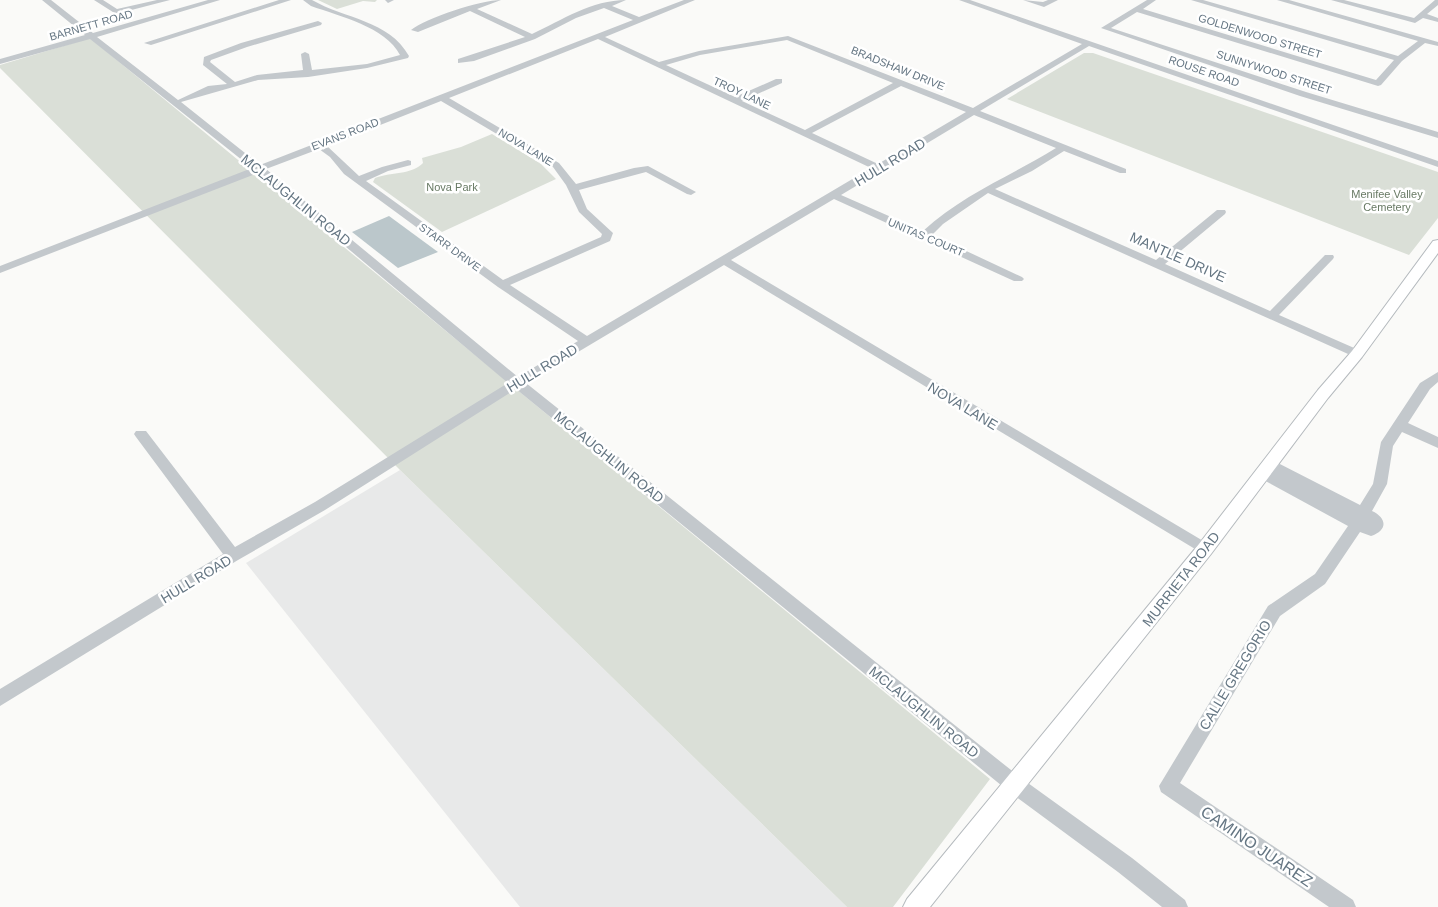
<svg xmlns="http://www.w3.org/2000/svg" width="1438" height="907" font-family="Arial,sans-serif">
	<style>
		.built { fill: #e8e9e9 }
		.green { fill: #dadfd7 }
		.water { fill: #bbc7cb }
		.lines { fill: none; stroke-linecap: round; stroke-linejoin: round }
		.major-casing { stroke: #b5babe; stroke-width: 2 }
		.minor { fill: #c3c8cc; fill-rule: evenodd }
		.major { fill: #fff; fill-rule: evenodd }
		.labels { text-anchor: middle; stroke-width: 5; stroke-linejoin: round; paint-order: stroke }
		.far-street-label { font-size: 11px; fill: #657683; stroke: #fff }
		.far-park-label { font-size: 11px; fill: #687a64; stroke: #fff }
		.street-label { font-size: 14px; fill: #657683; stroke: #fff }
		.near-street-label { font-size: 16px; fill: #657683; stroke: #fff }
	</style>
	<rect width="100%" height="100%" fill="#fafaf8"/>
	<path class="built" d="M400,470l447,437h-327l-274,-344z"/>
	<path class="green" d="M318,0h59l-2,2 -12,-1 -26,8z
		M90,38l900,741 -97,128h-46l-447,-437 -400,-402v-3z
		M1084,53h9l345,119v46l-29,37 -402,-156z
		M492,134l49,30 15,15 -114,53 -69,-50 2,-4c15,-6 37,-3 48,-15l-1,-5 39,-11z"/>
	<path class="water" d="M389,216l49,36 -40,16 -46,-36z"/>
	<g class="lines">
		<g class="major-casing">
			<path id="major" d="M1438,240v13l-76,104 -34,41 -117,156 -281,353h-27l4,-8 292,-355 119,-154 34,-39 81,-110z"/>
		</g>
		<path class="minor" d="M42,0h9l42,33 115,-33h12l-123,37 81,63 30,-14 19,-2 -24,-19 1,-8 37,-14 77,-22 4,2 -1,2 -74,22 -36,13 -1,2 25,20 22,-7 46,-5 -2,-16 4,-2 4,2 3,16 55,-6 33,-9c-14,-28 -61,-39 -89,-49l-8,-6h9c33,19 77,20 97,56l-1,2 -41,10 -59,9 -50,3 -77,22 79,63 373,-145 -29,-12 -28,10 -41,21 -61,22 -16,2v-4l67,-22 -55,-26 -52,21 -7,-2c15,-12 70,-30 90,-30l-24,9 55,25c30,-14 60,-34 94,-34l-14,6 27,11 45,-17h11l-90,37 54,25 40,-11 89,-15 185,72 109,-64 -123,-44h11l468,161v6l-349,-121 -109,65 146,58v4h-6l-56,-22 -32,20 -37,18 161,71 61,-50h8l1,2 -1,2 -60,50 105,47 55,-56h8l1,2 -1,2 -54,56 82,36 2,3 -2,3 -4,1 -369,-165 -45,31 -11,11 90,42 2,2 -2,2h-8l-180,-82 -103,61 479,285 3,4 -3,4 -5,2 -481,-290 -198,118 495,395 111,80 53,42 3,7h-26l-44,-35 -111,-82 -491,-401 -191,121 -87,50 -238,146v-17l223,-135 -87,-117 -2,-3 2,-3h10l89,116 80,-45 193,-119 -250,-210 -258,100v-7l252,-98 -162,-129 -90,25v-5l85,-24zM598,39l273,129 -284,168 -77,-51 100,-44 3,-8 -26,-24 -8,-19 67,-18 41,22 4,1 5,-3 -48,-26 -14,2 -58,16 -17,-21 -110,-65zM787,40l106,43 -88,47 -63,-29 40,-18v-4h-6l-41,18 -69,-32 34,-10zM901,86l65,26 -88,52 -66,-31zM441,101l112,66 13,18 13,27 23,22 -1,3 -98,43 -137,-99 22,-10 23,-6v-4l-3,-1 -26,7 -23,9 -32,-30zM974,115l82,33c-45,28 -93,46 -133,83l-82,-36zM319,149l11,8 14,17 154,113 80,54 -60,36 -252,-208z
			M94,0h9l14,9 40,-9h13l-54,14z
			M279,0h12l-140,45 -7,-2z
			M385,0h9l-6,3z
			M1023,0l20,2 5,-2h10l-14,7z
			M1147,0h9l-13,9 233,71 18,-20 -203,-60h12l195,56 20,-15 -141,-41h12l149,42v4l-13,-3 -23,18 -21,24 -3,1 -241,-74 -26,16 195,64 132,40v6l-138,-42 -199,-68z
			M1331,0h13l70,18 21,-18h3v5l-11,9 11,4v4l-15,-4 -8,5z
			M1438,372v10l-8,7 -22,34 30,14v11l-36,-16 -9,14 -6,38 -15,27c15,7 16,19 -1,25l-11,-4 -35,52 -45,32 -100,167 173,117 3,7h-27l-168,-115 -2,-6 109,-180 47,-32 33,-48 -90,-49 -2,-4 2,-4 6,-1 -2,-3 2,-4 5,-1 5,1 86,44 13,-21 8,-42 39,-59z"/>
		<use href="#major" class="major"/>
	</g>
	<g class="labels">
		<g class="far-street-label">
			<text transform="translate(91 25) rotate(-16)" y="4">BARNETT ROAD</text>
			<text transform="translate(1260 36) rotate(17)" y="4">GOLDENWOOD STREET</text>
			<text transform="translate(898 68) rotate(22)" y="4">BRADSHAW DRIVE</text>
			<text transform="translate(1204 71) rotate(19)" y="4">ROUSE ROAD</text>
			<text transform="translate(1274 72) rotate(18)" y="4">SUNNYWOOD STREET</text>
			<text transform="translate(742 93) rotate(25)" y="4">TROY LANE</text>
			<text transform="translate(345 134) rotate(-21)" y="4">EVANS ROAD</text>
			<text transform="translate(526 147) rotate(31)" y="4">NOVA LANE</text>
			<text transform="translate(926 237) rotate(23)" y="4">UNITAS COURT</text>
			<text transform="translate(450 247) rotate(36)" y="4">STARR DRIVE</text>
		</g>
		<g class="far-park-label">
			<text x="452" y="191">Nova Park</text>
			<text x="1387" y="198">Menifee Valley<tspan x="1387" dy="13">Cemetery</tspan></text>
		</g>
		<g class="street-label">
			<text transform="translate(890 162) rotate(-31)" y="5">HULL ROAD</text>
			<text transform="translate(296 200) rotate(39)" y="5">MCLAUGHLIN ROAD</text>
			<text transform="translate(1178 257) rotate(24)" y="5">MANTLE DRIVE</text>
			<text transform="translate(542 368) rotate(-31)" y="5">HULL ROAD</text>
			<text transform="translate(963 406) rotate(31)" y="5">NOVA LANE</text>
			<text transform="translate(609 457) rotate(39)" y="5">MCLAUGHLIN ROAD</text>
			<text transform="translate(196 579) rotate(-31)" y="5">HULL ROAD</text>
			<text transform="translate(1181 579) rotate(-52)" y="5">MURRIETA ROAD</text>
			<text transform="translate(1235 675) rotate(-59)" y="5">CALLE GREGORIO</text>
			<text transform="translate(924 712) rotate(39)" y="5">MCLAUGHLIN ROAD</text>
		</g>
		<g class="near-street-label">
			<text transform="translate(1257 846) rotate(34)" y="6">CAMINO JUAREZ</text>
		</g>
	</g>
</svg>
